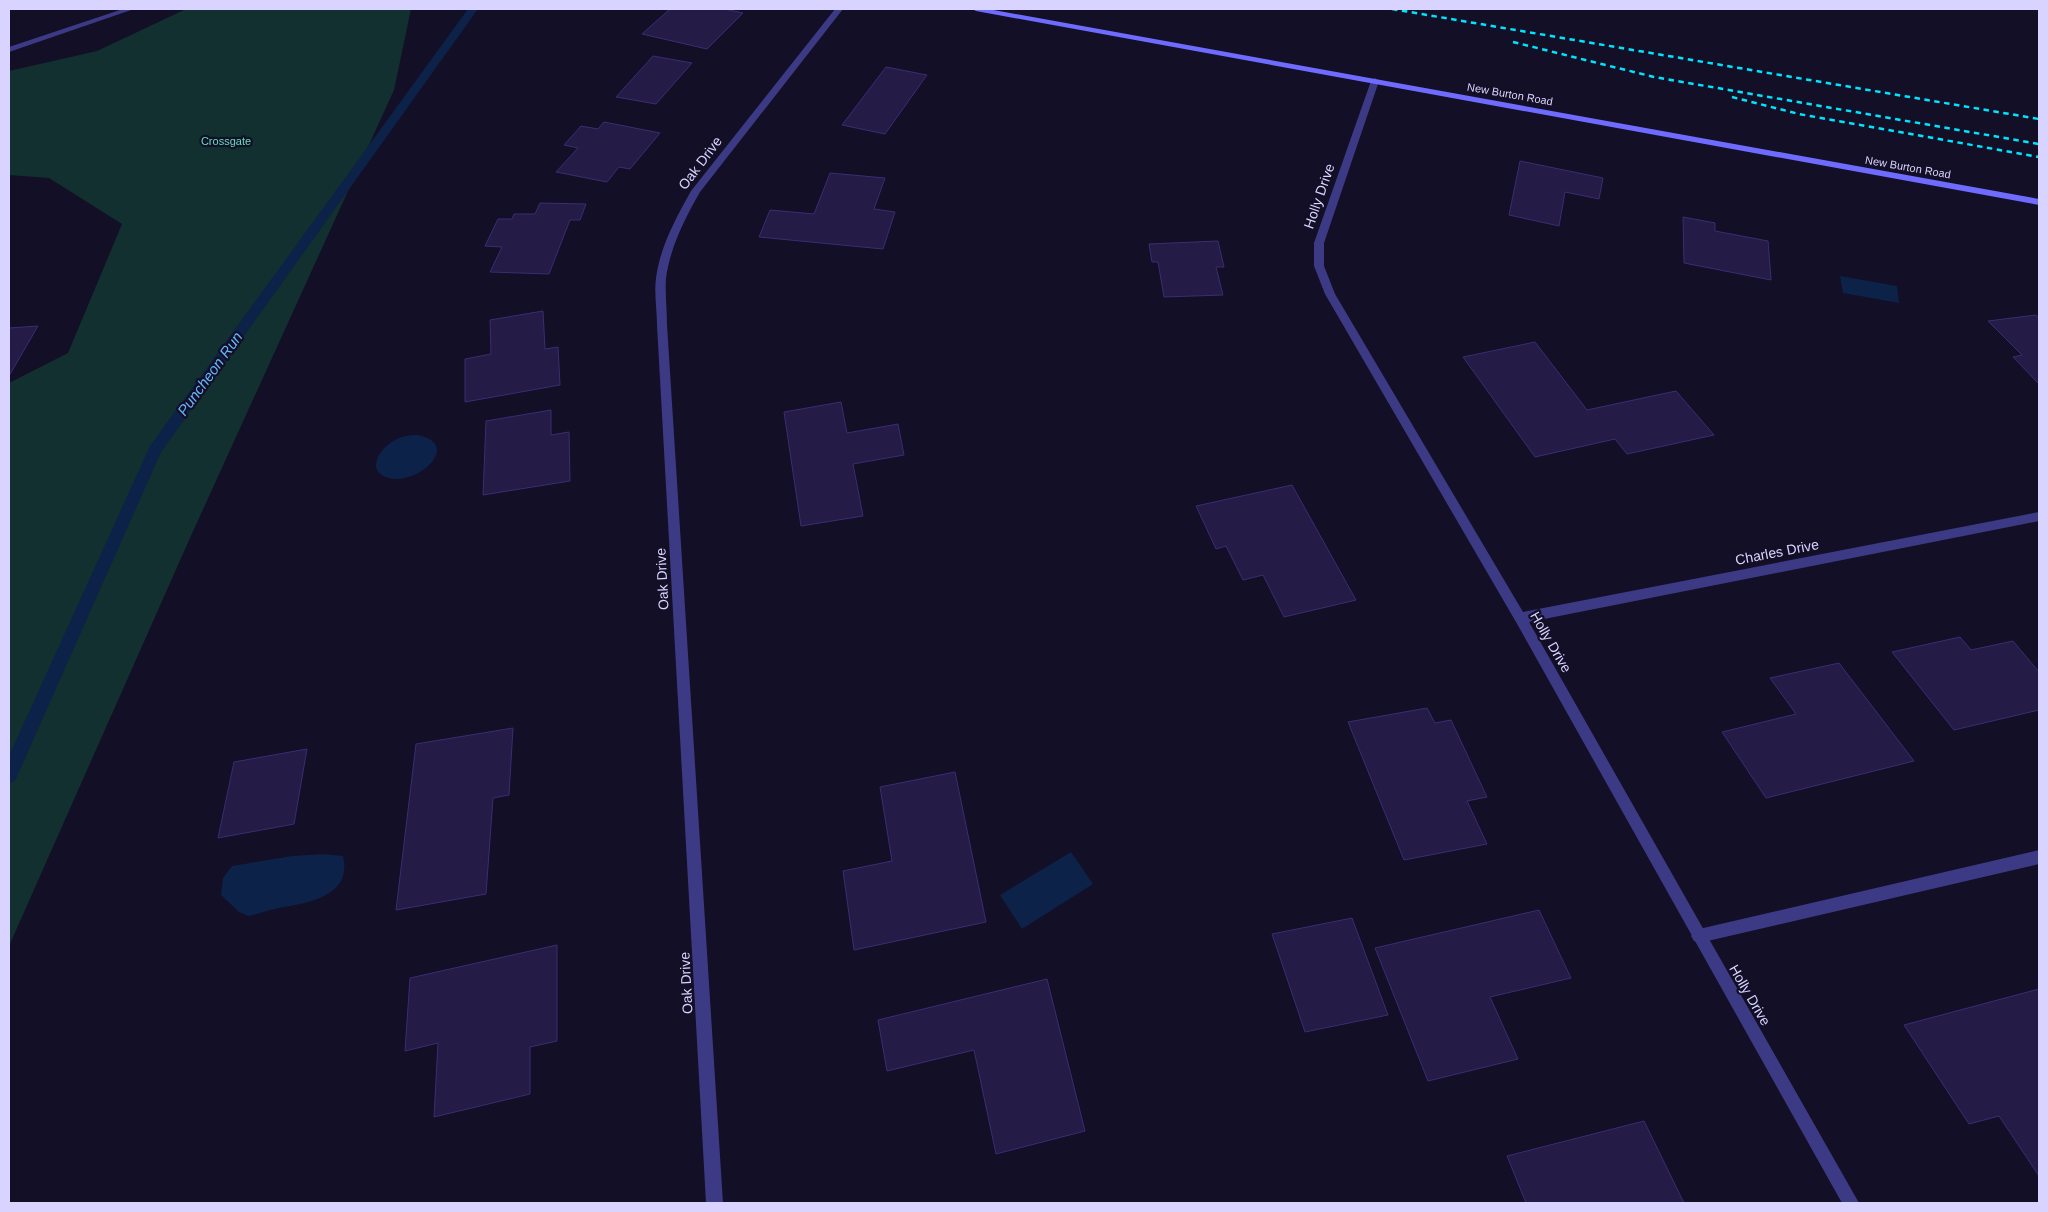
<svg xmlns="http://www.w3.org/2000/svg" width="2048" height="1212" font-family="Arial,sans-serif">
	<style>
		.green { fill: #12302f }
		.water { fill: #0c2248 }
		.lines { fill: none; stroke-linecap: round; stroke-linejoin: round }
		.stream { fill: #0c2248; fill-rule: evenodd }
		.building { fill: #241b47; stroke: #3b2d73 }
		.lane { fill: #3d3a85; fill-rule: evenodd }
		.street { fill: #3d3a85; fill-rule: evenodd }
		.secondary { fill: #6f6bff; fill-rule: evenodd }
		.rail { stroke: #00e5ff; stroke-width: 2.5; stroke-dasharray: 5.5 4.5; stroke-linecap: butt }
		.labels { text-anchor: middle; stroke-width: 4.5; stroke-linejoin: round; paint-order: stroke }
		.far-street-label { font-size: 11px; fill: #d9d4ff; stroke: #130f26 }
		.far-park-label { font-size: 11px; fill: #5fe0c0; stroke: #130f26 }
		.street-label { font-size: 14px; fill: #d9d4ff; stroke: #130f26 }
		.water-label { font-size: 15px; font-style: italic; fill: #62b6ff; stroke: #130f26 }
	</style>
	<rect width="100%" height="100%" fill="#130f26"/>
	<path class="green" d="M186,9h225l-17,81 -204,448 -181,408v-563l59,-30 54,-129 -73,-46 -40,-3v-104l88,-20z"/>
	<path class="water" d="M1840,276l57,10 2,17 -56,-10z
		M417,435c46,8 2,51 -28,43 -25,-6 -9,-31 6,-38 7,-4 15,-5 22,-5z
		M1071,852l22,32 -71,45 -22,-34z
		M324,854l19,2c10,41 -36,47 -64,52 -11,2 -20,6 -31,8l-9,-4 -18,-17 2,-17 9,-12 60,-10z"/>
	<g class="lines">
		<path class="stream" d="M468,9h10l-317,443 -146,329 -6,2v-27l141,-310z"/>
	</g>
	<path class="building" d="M670,9h55l18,4 -36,36 -65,-15z
		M653,56l39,7 -36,41 -40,-7z
		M886,67l41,8 -42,59 -43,-9z
		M604,122l56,11 -30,36 -11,-2 -12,15 -51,-10 22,-24 -14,-3 17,-19 17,3z
		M1520,161l83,17 -4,21 -34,-7 -6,34 -50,-11z
		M830,173l55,5 -11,31 21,3 -12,37 -124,-12 11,-27 44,4z
		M540,203l46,1 -6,16h-10l-21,54 -59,-2 12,-25 -17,-1 13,-27h14l2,-5h21z
		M1683,217l32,6v8l53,10 3,39 -87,-17z
		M1218,241l6,26h-8l7,28 -59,2 -6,-35h-6l-3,-18z
		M543,311l2,38 13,-2 2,38 -95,17v-43l26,-5 -1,-34z
		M2036,315l3,4v65l-26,-27 9,-2 -34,-34z
		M38,326l-29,50v-48z
		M1535,342l52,68 89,-19 38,44 -87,19 -12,-15 -80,18 -72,-100z
		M841,402l6,31 51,-9 6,31 -51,9 10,52 -62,10 -17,-114z
		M551,410v25l18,-3 1,49 -87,14 3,-74z
		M1292,485l64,115 -72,17 -21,-42 -20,5 -17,-34 -10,3 -20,-43z
		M1960,637l11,13 42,-9 26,31v38l-85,20 -62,-78z
		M1839,663l75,98 -148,37 -44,-66 74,-18 -26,-36z
		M1427,708l8,15 16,-3 36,77 -20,4 20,43 -83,16 -56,-138z
		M513,728l-4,67 -16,3 -7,96 -90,16 20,-166z
		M307,749l-13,75 -76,14 16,-76z
		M955,772l31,150 -132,28 -11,-79 49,-10 -12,-74z
		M1539,910l32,68 -81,19 28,62 -90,22 -53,-133z
		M1352,918l36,97 -83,17 -33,-98z
		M557,945v96l-27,6v47l-96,23 4,-74 -33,8 5,-73z
		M1047,979l38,152 -89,23 -22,-104 -87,21 -9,-51z
		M2039,989v187l-40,-60 -30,8 -65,-99z
		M1644,1121l40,82h-158l-19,-47z"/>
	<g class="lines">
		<path class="lane" d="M2039,850v14l-340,79 -5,-2 -3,-5 3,-5 5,-2z"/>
		<path class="street" d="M123,9h11l-125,43v-5z
			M835,9h8l-143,183c-15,26 -30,56 -34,86 -1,15 1,32 1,47l56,878h-17l-49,-878c0,-15 -3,-32 -1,-47 4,-31 20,-60 35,-87z
			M1375,78l4,3 -55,162v23l11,28 188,318 516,-100v9l-510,101 330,581h-17l-326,-581 -191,-328 -11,-28v-23l57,-162z"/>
		<path class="secondary" d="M972,9h16l1051,190v6l-1063,-194z"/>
		<path class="rail" d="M1392,9l647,110
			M1513,42l141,35 385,67
			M1732,97l67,17 240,43"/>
	</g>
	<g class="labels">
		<g class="far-street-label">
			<text transform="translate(1510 94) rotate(10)" y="4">New Burton Road</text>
			<text transform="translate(1908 167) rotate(10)" y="4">New Burton Road</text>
		</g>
		<g class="far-park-label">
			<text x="226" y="145">Crossgate</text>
		</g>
		<g class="street-label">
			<text transform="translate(700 163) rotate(-53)" y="5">Oak Drive</text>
			<text transform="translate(1319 196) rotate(-71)" y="5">Holly Drive</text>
			<text transform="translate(1777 552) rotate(-11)" y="5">Charles Drive</text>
			<text transform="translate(662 579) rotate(-93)" y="5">Oak Drive</text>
			<text transform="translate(1551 642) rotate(60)" y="5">Holly Drive</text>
			<text transform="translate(686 983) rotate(-93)" y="5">Oak Drive</text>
			<text transform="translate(1750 995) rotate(60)" y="5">Holly Drive</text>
		</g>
		<g class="water-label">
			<text transform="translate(210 374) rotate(-54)" y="5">Puncheon Run</text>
		</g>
	</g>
	<rect width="2048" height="1212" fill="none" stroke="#d9d4ff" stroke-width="20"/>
</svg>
